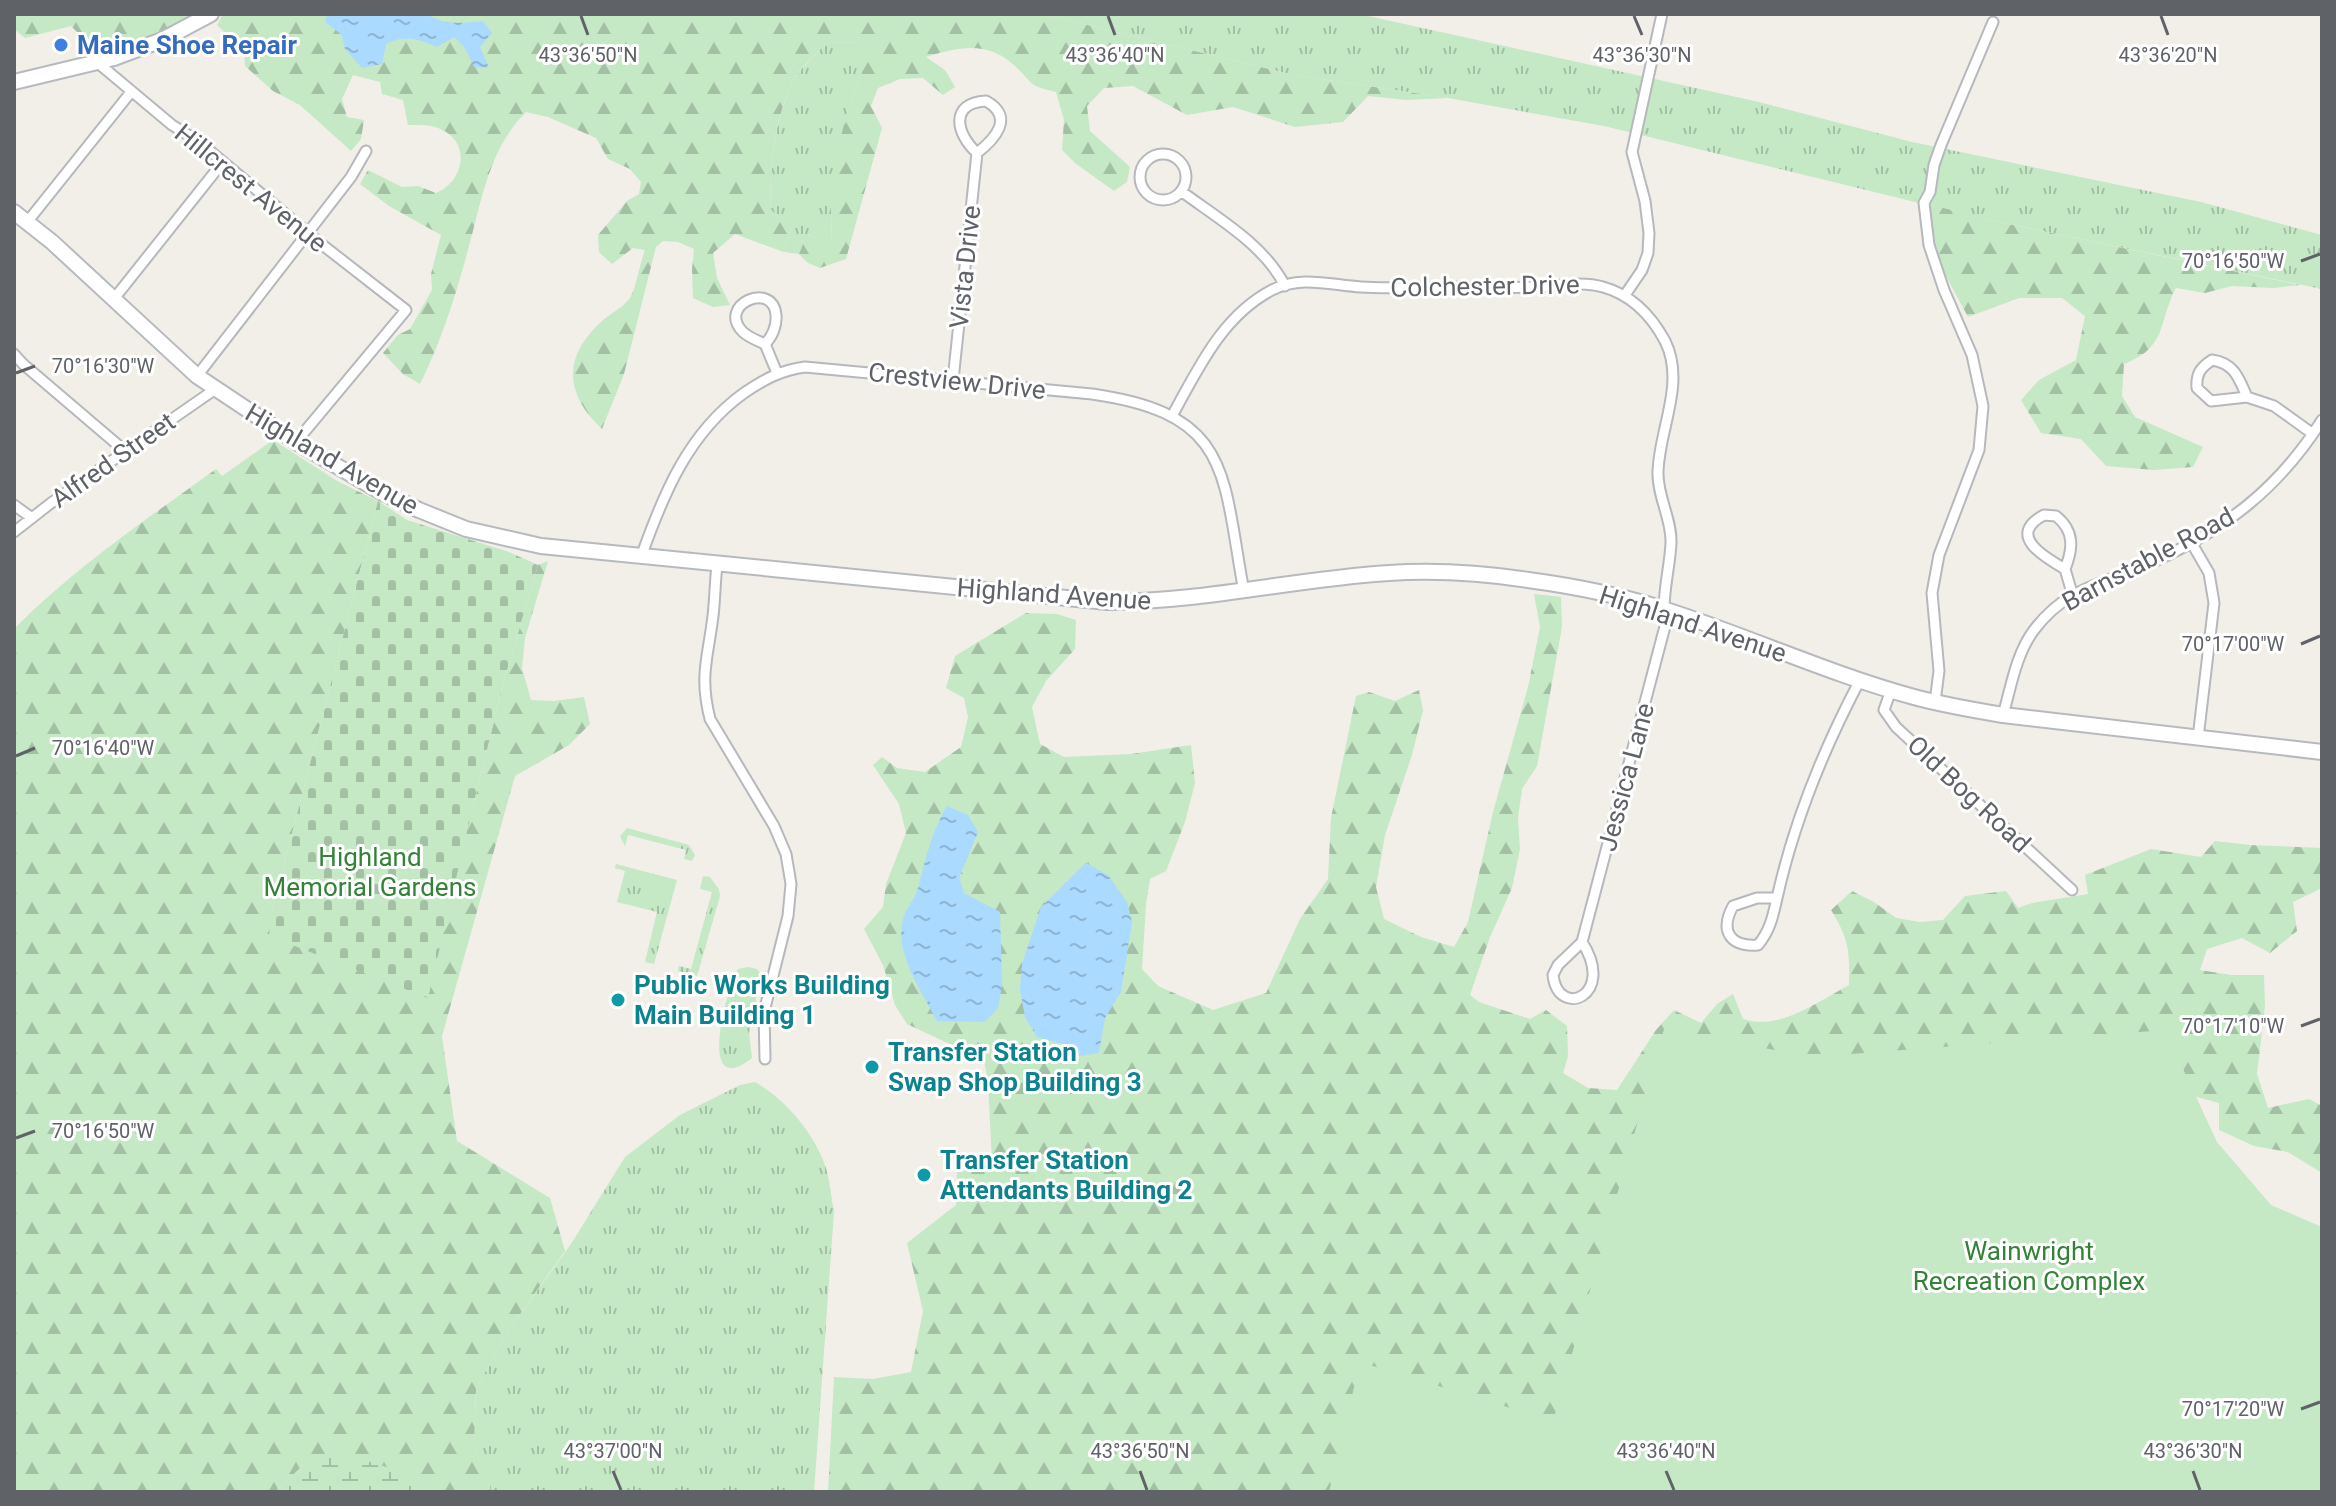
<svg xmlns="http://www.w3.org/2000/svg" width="2336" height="1506" font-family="Roboto,sans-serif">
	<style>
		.grass { fill: url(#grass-tufts) }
		.forest { fill: url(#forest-firs) }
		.wetland { fill: url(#wetland-marsh) }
		.cemetery { fill: url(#cemetery-stones) }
		.green { fill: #c5e8c5 }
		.water { fill: url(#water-ripples) }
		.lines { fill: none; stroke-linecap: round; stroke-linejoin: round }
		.street-casing { stroke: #b5b8bc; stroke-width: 13 }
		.secondary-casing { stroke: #b6babf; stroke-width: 18 }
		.street { stroke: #fff; stroke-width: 9 }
		.secondary { stroke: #fff; stroke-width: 14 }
		.ticks { fill: none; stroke: #5f6368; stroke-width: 3 }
		.shop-dot { fill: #3f7fe0; stroke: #fff; stroke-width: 3 }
		.culture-dot { fill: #0f9aa8; stroke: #fff; stroke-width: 3 }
		.labels { text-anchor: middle; stroke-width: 6; stroke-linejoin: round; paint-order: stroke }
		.shop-label { font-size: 26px; font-weight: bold; fill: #366cbe; stroke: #fff; text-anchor: start }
		.street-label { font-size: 26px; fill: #5f6368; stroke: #fff }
		.park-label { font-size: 26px; fill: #348238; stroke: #fff }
		.culture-label { font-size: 26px; font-weight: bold; fill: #0d838f; stroke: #fff; text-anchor: start }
		.ticks-label { font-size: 20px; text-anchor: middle; fill: #5f6368; stroke: #fff; stroke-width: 6; stroke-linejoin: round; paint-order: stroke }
	</style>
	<defs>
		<pattern id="grass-tufts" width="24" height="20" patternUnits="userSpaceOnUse" patternTransform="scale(2)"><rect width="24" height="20" fill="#c5e8c5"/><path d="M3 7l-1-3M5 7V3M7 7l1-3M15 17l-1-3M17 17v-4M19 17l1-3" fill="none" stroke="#a3c0a4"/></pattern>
		<pattern id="forest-firs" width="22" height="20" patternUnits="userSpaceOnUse" patternTransform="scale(2)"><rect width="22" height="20" fill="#c5e8c5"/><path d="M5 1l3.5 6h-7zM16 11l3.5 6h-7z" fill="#a3c0a4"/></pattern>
		<pattern id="wetland-marsh" width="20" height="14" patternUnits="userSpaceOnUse" patternTransform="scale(2)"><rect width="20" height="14" fill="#c5e8c5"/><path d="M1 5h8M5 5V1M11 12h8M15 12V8" fill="none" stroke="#a3c0a4"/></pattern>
		<pattern id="cemetery-stones" width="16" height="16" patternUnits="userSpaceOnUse" patternTransform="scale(2)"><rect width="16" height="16" fill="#c5e8c5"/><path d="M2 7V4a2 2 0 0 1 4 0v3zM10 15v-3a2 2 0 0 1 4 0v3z" fill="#a3c0a4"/></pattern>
		<pattern id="water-ripples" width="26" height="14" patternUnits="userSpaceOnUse" patternTransform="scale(2)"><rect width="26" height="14" fill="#aadaff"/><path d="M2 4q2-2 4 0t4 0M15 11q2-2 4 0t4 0" fill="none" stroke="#8eb4d2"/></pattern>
	</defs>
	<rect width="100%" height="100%" fill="#f1efe8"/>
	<path class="grass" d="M1042,14h317l400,88 153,40 289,60 121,33v54l-333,-69 -385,-94 -156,-28 -154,-23z
		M862,42v31l-16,43 -15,95 1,33 -24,-9 -9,19 -15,-2 7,-23 -20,-19c-2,-43 3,-88 22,-129 7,-13 23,-26 33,-38z
		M627,828l62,17 6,10 -3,6 -8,-2 2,-9 -58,-15 -3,11 -5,-10z
		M616,864l61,16 -23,84 -9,-2 12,-50 -40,-10 8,-31 -10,-3z
		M703,876l7,1 9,12 1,7 -23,80 -19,-5 1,-5 12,3 21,-77 -12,-3z
		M748,967l9,2 4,5 -12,59 3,25c-56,44 -26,-69 -14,-89z
		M755,1082c31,18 59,51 71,86 4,13 5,29 8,43l-20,281h-322l-18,-45 2,-59 32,-57 63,-87 54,-87 55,-42 60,-30z"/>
	<path class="forest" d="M14,14h177l-3,6 -79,31 -26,-13 -12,-12 -46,12 -11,-9z
		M223,14h819l252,61 154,23 -42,2 -38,-4 -25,26 -48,5 -62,-20 -46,8 -54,-29 -29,2 -17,18 3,25 40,36 -3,15 -13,9 -39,-28 -13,-13 2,-30 -8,-28c-29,-7 -21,-7 -41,-26 -27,-26 -57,-19 -89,-9l19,13 10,17 -12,8 -20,-17 -23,1 -22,9 -7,18 11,22 -36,131 -26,9 -12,-5 -9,-9 8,-19 25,8 -1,-32 5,-54 10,-41 16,-43v-31l-36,1c-10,12 -26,24 -33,38 -19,40 -24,85 -22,129l20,19 -7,23 -49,-18 -22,19 4,25 13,27 -17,2 -20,-9 -1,-29 2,-20 -16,-7 -15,-1 -7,6 -32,127 -22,55c-37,-35 -40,-71 -1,-107 8,-8 23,-15 29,-24 6,-10 10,-35 15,-48l-12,-2 -21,16 -13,-12 -1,-17 29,-34 12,-7 2,-12 -11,-13 -22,-10 -12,-21 -48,-21 -22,-5c-39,39 -45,94 -60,145 -12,44 -26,87 -46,127l-17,-10 -20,-21 15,-18 12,-6 22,-39 -1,-16 10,-39 -52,-29 -29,-22 8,-14 34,17 16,-1 18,7c26,-11 35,-45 10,-61 -12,-8 -24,-7 -38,-7l-5,-25 -21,-6 -2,-12 -27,-7 -11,24 5,18 17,3 -3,19 -10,12 -51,-46 -27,-14 -28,-25 -1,-15 -27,-26z
		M1924,203l65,17 311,65 -27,3 -41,-2 -27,7 -29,-5c-19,36 -8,59 -52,76l-2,32 13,21 68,30 -10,20 -39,3 -48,-4 -25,-27 -40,-6 -20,-33 18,-20 37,-20 9,-44 -23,-18h-43l-51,19 -29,-54z
		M273,440l66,42 39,19 -107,414 201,-105 33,-133 33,-112 10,-4 -23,77 -3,30 9,32 23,1 30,-4 6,27 -21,21 -54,31 -73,260 15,105 93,57 15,53 -57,80 -32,57 -2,59 18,45h-74l-20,-21 -87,-13 -36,34h-261v-863c60,-61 133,-110 202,-160l6,7z
		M1534,594l27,3 1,30 -25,139 -15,23 -4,29 2,31 -8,39 -22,49 -20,58 9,7 51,17 16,-9 21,16 1,30 -5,17 25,15 29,2 39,-60 18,-20 27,13 16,-19 16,-10 10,25c37,12 74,-17 106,-34 1,-33 0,-46 -18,-75l21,-19 22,11 22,16 24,4 23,-2 22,-24 41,-5 12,17 14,-5 56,-9 -3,-19 66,-26 50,8 14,-16 35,4 72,3v40l-29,14 4,29 -27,22 -28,-15 -35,11 -7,21 31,5h33l1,31 -8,68 11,34 41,-9 13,7v67l-34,-21 -34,-6 -35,-16v-27l-37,-10 -557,399h-797l6,-115 39,2 38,-7 12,-61 -16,-68 49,-38 1,-33 35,-10 -4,-80 -4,-22 -77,-36 -12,-19 -12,-40 -19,-36 19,-22 3,-23 20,-51 -7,-29 -26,-39 9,-8 15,11 28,4 36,-25 7,-30 -4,-19 -18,-10 9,-32 71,-43 31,1 19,6 -1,29 -29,32 -14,26 8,37 24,13 67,-3 60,-9 4,38 -10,39 -19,49 -16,8 -4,25 -4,65 16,17 55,24 53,-17 34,-74 28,-40 3,-61 25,-122 13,-4 26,9 24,-11 4,20 -11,45 -27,80 -9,52 8,32 37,18 33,10 14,-25 25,-110 35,-125 12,-60z"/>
	<path class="wetland" d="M346,1454l53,17 19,21h-143l36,-34z"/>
	<path class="cemetery" d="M378,501l29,19 102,32 29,13 -33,112 -33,133 -44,188 -159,-62 2,-21z"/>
	<path class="green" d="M1664,1029l147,28 354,-27 52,112 54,63 51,22v265h-993l31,-130 193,59z"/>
	<path class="water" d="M327,14h100c16,12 37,9 56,7l9,12 -12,14 9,21 -15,-1 -9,-19 -11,-11 -17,10c-18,-8 -32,-13 -51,-3l-4,20 -20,4 -17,-19 -3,-14 -17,-13z
		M947,806l21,9 10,17 -19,46 5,15 36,19 2,73 -4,23 -13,14 -48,-1c-15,-30 -45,-70 -33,-105 4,-10 11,-18 14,-28 8,-29 13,-56 29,-82z
		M1086,863l22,12 19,27 5,20 -11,70 -16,26 -6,35 -20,3 -16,-12 -26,-7 -12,-20 -5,-27 2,-26 19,-57z"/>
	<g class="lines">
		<g class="street-casing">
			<path id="street" d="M98,63l74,62 26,16 122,102 86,67 -110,132
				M986,101c29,16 9,38 -9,52 -21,-19 -28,-50 9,-52z
				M1140 177a23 23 0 1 1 46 0a23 23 0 1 1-46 0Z
				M1181,191c36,27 83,53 104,95
				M28,221l103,-129
				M1625,295l17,-25 6,-17 1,-20 -4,-32 -13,-49 30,-138
				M113,300l109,-137
				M765,344c7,-7 12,-18 11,-29 -3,-35 -60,-10 -33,17 5,5 15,9 22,12l12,29
				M14,354l9,10 102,87
				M2212,360c22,3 27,18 35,37l-36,4 -14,-13c-1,-14 3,-20 15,-28z
				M197,376l154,-199 15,-26
				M953,380l24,-227
				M2247,397l27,9 39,28
				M1172,416c26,-47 50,-100 100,-126 29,-15 58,-5 89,-3 26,2 53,0 79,0 30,0 60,1 91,0 24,0 49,-7 72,0 29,8 48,28 62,54 21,42 -6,88 -7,131 -1,24 14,47 13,71 -1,22 -7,44 -7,66
				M14,505l18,13
				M2044,515l12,1c19,15 17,33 9,53 -21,-12 -59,-34 -21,-54z
				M14,532l37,-29 163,-113
				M2191,542l18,31 5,30 -16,135
				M641,557c22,-62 47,-124 103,-164 19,-13 37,-23 61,-26l287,27c141,20 130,80 152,198
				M717,565c-2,17 -2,34 -4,51 -5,42 -14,59 -3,103l64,107 12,28 5,30 -3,32 -24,96 1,47
				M2065,569l7,24
				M1891,690l-7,20 12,17 176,163
				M1935,702l4,-31 -7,-78 7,-38 40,-105 4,-44 -11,-51 -28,-65 -15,-45 -5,-42 6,-11 4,-27 7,-20 52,-123
				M2003,715c8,-28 13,-61 31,-85 34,-45 72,-46 119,-68 73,-33 126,-74 169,-142
				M1757,898h20c-4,18 -7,33 -19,47 -27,2 -39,-13 -25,-39z
				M1777,898c17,-77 46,-148 83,-218
				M1582,942l87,-331
				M1582,942c35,54 -24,78 -29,33l5,-10z"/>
		</g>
		<g class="secondary-casing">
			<path id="secondary" d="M14,82l100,-24 48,-18 49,-26
				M14,212l38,30 145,134 99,66 85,50 38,18 47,19 75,17 566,56c95,0 187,-23 282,-29 46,-3 93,0 139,7 45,6 91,15 135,29 85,27 166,65 251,88 29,8 59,13 89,18l319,37"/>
		</g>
		<use href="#street" class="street"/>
		<use href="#secondary" class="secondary"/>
	</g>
	<path class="ticks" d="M581,16l7,19M1108,16l7,19M1634,16l8,19M2161,16l7,19M2301,261l19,-7M16,373l19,-7M2301,644l19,-8M16,756l19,-8M2301,1026l19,-7M16,1138l19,-7M2301,1409l19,-7M613,1471l8,19M1140,1471l7,19M1666,1471l8,19M2193,1471l7,19"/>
	<circle class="shop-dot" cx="61" cy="45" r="8"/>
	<g class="culture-dot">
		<circle cx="618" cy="1000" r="8"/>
		<circle cx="872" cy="1067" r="8"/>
		<circle cx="924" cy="1175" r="8"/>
	</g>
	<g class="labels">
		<g class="shop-label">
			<text x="77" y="54">Maine Shoe Repair</text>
		</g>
		<g class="street-label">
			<text transform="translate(251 188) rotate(39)" y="9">Hillcrest Avenue</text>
			<text transform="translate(965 267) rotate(-84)" y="9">Vista Drive</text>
			<text transform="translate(1485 286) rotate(-1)" y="9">Colchester Drive</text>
			<text transform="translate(957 381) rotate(6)" y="9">Crestview Drive</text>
			<text transform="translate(332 459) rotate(30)" y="9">Highland Avenue</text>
			<text transform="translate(113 460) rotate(-35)" y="9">Alfred Street</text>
			<text transform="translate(2148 559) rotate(-28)" y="9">Barnstable Road</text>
			<text transform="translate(1054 594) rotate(4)" y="9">Highland Avenue</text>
			<text transform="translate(1693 624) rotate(18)" y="9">Highland Avenue</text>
			<text transform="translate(1626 777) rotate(-75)" y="9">Jessica Lane</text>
			<text transform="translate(1969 794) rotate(43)" y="9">Old Bog Road</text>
		</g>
		<g class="park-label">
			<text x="370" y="866">Highland<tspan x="370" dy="30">Memorial Gardens</tspan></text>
			<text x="2029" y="1260">Wainwright<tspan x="2029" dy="30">Recreation Complex</tspan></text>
		</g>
		<g class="culture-label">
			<text x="634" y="994">Public Works Building<tspan x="634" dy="30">Main Building 1</tspan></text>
			<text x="888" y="1061">Transfer Station<tspan x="888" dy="30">Swap Shop Building 3</tspan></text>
			<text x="940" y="1169">Transfer Station<tspan x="940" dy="30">Attendants Building 2</tspan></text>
		</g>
	</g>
	<g class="ticks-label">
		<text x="588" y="62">43°36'50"N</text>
		<text x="1115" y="62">43°36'40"N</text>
		<text x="1642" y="62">43°36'30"N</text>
		<text x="2168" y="62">43°36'20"N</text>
		<text x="2233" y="268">70°16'50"W</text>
		<text x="103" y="373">70°16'30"W</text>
		<text x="2233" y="651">70°17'00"W</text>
		<text x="103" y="755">70°16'40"W</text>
		<text x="2233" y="1033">70°17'10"W</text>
		<text x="103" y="1138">70°16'50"W</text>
		<text x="2233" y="1416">70°17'20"W</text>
		<text x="613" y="1458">43°37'00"N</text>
		<text x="1140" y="1458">43°36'50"N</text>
		<text x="1666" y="1458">43°36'40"N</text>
		<text x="2193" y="1458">43°36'30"N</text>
	</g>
	<rect width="2336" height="1506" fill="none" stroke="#5f6368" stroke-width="32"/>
</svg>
